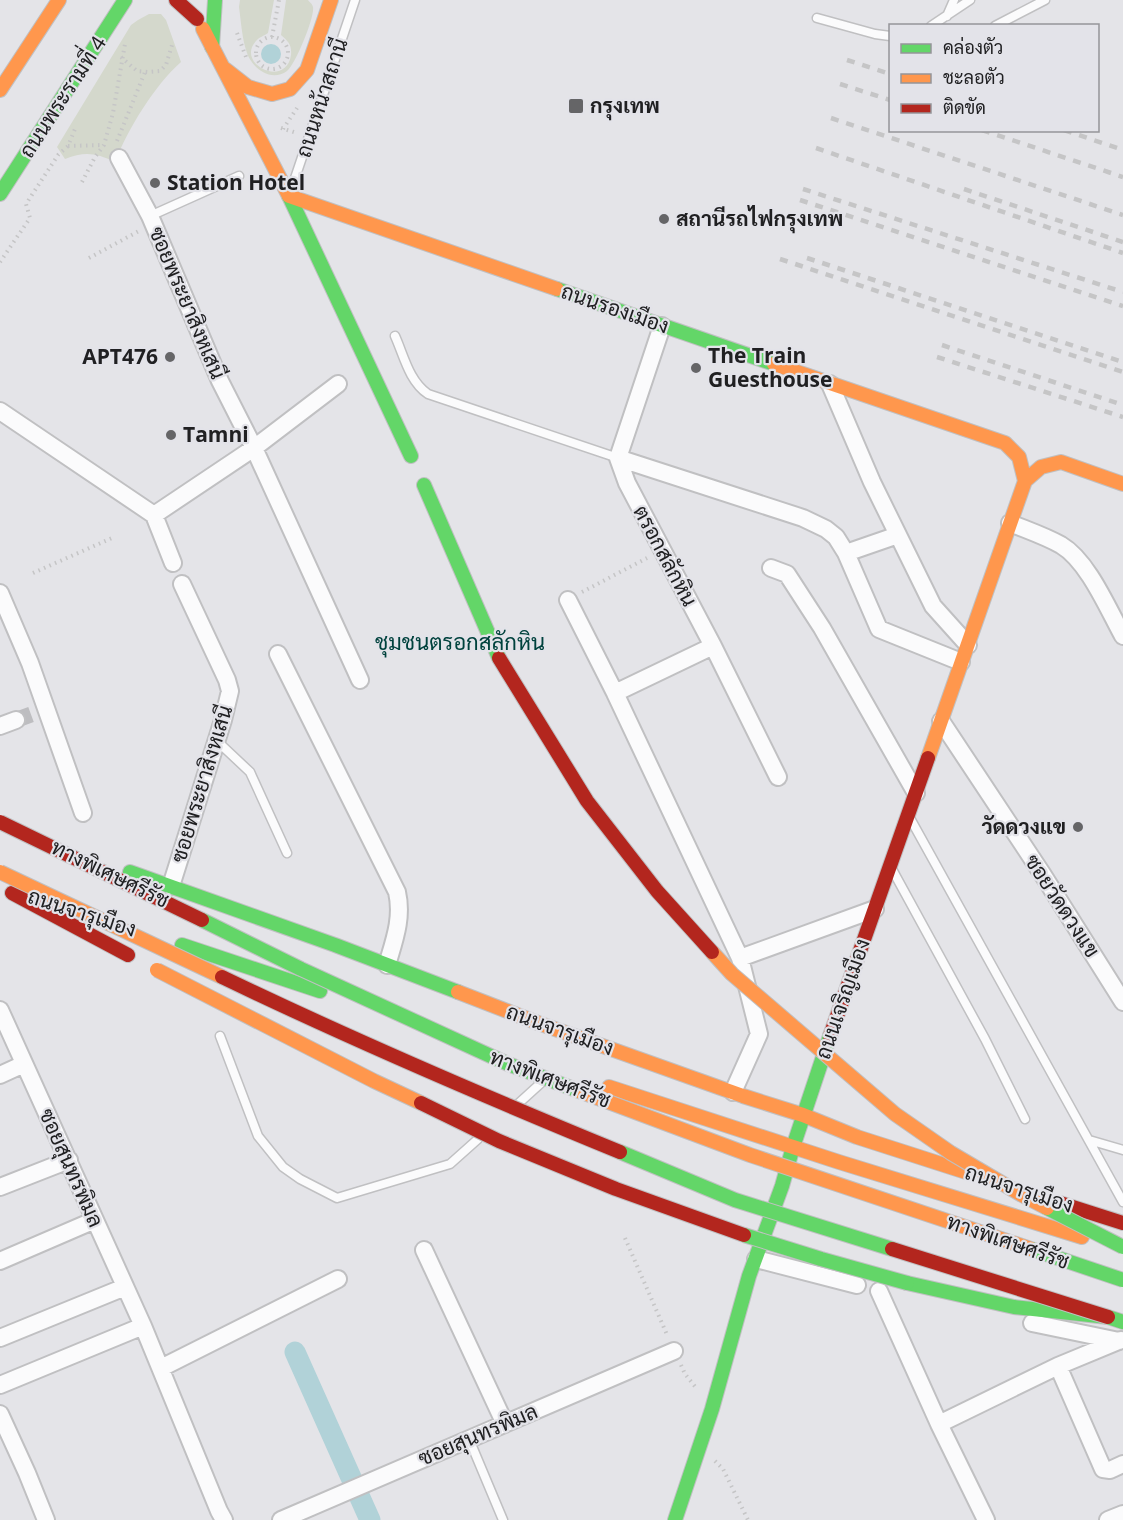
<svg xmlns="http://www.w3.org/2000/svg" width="1123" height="1520" font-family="'Open Sans',Sarabun,sans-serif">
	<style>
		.green { fill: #d4d8cc }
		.water { fill: #b1d2d8 }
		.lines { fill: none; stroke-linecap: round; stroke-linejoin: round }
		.canal { stroke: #b1d2d8; stroke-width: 21 }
		.street-tunnel { stroke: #bdbdc0; stroke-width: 16; stroke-dasharray: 16 8; stroke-linecap: butt }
		.lane-casing { stroke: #c0c0c2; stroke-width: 11 }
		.street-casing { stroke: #c0c0c2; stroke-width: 20 }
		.fast-casing { stroke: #c0c0c2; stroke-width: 16 }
		.slow-casing { stroke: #c0c0c2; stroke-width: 16 }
		.jam-casing { stroke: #c0c0c2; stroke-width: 16 }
		.path { stroke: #c5c5c6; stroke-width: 4; stroke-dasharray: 1.5 4.5; stroke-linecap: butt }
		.lane { stroke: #fbfbfc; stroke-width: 8 }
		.street { stroke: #fbfbfc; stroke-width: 16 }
		.fast { stroke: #63d668; stroke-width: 14 }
		.slow { stroke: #ff974d; stroke-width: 14 }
		.jam { stroke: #b3261e; stroke-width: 14 }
		.rail { stroke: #c5c5c6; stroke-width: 4.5; stroke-dasharray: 8 8; stroke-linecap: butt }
		.fast-bridge-casing { stroke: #c0c0c2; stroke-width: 16; stroke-linecap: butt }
		.slow-bridge-casing { stroke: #c0c0c2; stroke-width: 16; stroke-linecap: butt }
		.jam-bridge-casing { stroke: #c0c0c2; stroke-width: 16; stroke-linecap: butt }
		.fast-bridge { stroke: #63d668; stroke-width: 14 }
		.slow-bridge { stroke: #ff974d; stroke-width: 14 }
		.jam-bridge { stroke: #b3261e; stroke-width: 14 }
		.poi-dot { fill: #656567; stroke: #e3e3e9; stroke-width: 2 }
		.labels { text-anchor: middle; stroke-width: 4.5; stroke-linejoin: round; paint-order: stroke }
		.street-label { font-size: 21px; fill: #202022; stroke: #e3e3e9 }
		.poi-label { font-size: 21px; font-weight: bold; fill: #202022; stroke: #e3e3e9; text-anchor: start }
		.neighbourhood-label { font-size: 22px; fill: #00423d; stroke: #e3e3e9 }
	</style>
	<rect width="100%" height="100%" fill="#e4e4e8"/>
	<path class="green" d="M240,0h34l-6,33c-4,3 -9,4 -12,8 -21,23 30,48 35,14 1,-10 -3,-14 -10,-20l5,-35h22c2,3 4,3 5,7 2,10 -18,58 -26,64 -16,12 -35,-3 -40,-18 -5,-14 -6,-32 -8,-46z
		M149,14h12l5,6 15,42c-27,24 -53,67 -66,100 -19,-9 -30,-11 -50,-3l-8,-12 74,-122 7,-5z"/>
	<path class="water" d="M261 54a10 10 0 1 1 20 0a10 10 0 1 1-20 0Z"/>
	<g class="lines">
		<path class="canal" d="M295,1352l75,168"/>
		<path class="street-tunnel" d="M16,720l30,-11"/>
		<g class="lane-casing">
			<path id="lane" d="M947,16l7,-16
				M817,18l58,16 15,2
				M931,26l39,-26
				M995,26l50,-26
				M291,190l64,-190
				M150,216l89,-40
				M395,336c9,20 14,45 33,58l190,64
				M217,741l33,31 37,81
				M911,820l212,382
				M893,871l92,168 40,80
				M220,1036l38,100 25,31 17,12 37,19 113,-34 28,-25
				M519,1103l22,-20
				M1089,1140l34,10
				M469,1439l34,81"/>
		</g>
		<g class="street-casing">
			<path id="street" d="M119,158l31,58 70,165 34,67 106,232
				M662,326l-44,132 9,25 86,163 65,131
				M830,384l42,98 61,124 35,39
				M0,411l154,104 19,48
				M618,458l185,60 23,11 10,8 10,16 33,76 82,33
				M154,515l100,-67 84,-64
				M1010,523c17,7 35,13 51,22 27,16 47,64 62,91
				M846,553l52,-18
				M771,568l16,6 35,54 94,165
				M0,593l30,70 53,150
				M568,600l47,93 125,265 19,76 -26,58
				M278,654l119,238c6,26 -3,49 -10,73
				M615,693l98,-47
				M941,721l102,154 80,127
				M0,726l16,-6
				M171,886l52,-166 7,-29 -3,-11 -45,-96
				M740,958l135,-49
				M0,1010l143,316 76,185 5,9
				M0,1075l24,-11
				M0,1187l69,-27
				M424,1250l81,174
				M756,1259l101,26
				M0,1261l95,-41
				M879,1291l60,133 47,96
				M1032,1323l87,18
				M0,1338l125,-51
				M1058,1366l45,103 7,1 13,-6
				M161,1368l177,-89
				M0,1385l143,-59
				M0,1414l27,59 19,47
				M939,1424l119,-58 63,-26
				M281,1520l393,-169
				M1108,1520l15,-6"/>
		</g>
		<g class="fast-casing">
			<path id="fast" d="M212,47l3,-47
				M0,194l125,-194
				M289,196l122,260
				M557,289l217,75
				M424,485l75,173
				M130,872l205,73 123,47
				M182,945l138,46
				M907,1283l107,24 94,10 15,5
				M675,1520l37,-111 37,-133 33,-90 11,-39 37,-111"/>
		</g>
		<g class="slow-casing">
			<path id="slow" d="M203,29l86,167 268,93
				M225,69l23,18 24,7 18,-5 17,-19 24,-70
				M0,90l59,-90
				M774,364l231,79 14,14 6,24
				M928,758l97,-277 16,-14 20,-5 62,22
				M458,992l80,31 205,73 60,19 54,22 112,36
				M609,1087l230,75 243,75"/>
		</g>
		<g class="jam-casing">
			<path id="jam" d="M176,0l21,19
				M12,893l116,62
				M830,1036l98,-278
				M1060,1203l63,20"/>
		</g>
		<path class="path" d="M237,33l9,24
			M256 53a16 16 0 1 1 32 0a16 16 0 1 1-32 0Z
			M272,37l7,-37
			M121,57l16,14 11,1 12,-1 6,-6 6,-20
			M281,128l16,5
			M283,129l14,-21
			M117,141l28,-69
			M68,146l35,-1
			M82,182l13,-25 9,-12 9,-32 12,-69
			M89,258l50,-27
			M0,262l30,-44 -4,-14 32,-49 10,-9 7,-17
			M33,573l79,-35
			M582,592l65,-34
			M625,1238l43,99
			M681,1365l4,9 12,15
			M715,1461l8,8 25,51"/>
		<use href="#lane" class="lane"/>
		<use href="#street" class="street"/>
		<use href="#fast" class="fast"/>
		<use href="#slow" class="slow"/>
		<use href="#jam" class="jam"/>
		<path class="rail" d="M847,60l43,14
			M840,84l50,16
			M831,118l292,97
			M982,130l141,47
			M1064,130l59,20
			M816,148l307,105
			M803,189l320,103
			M964,189l159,53
			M800,200l323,106
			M807,258l316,104
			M780,259l343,113
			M942,345l181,60
			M937,357l186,60"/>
		<g class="fast-bridge-casing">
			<path id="fast-bridge" d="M202,920l99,49 207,95 71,27
				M620,1152l115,48 157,49
				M1047,1208l76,39
				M744,1235l77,24 86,24
				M1031,1249l92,31"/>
		</g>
		<g class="slow-bridge-casing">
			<path id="slow-bridge" d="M0,872l222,105
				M712,952l20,22 163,140 56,39 71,42 25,13
				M157,970l217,111 47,22
				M579,1091l171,64 281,94"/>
		</g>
		<g class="jam-bridge-casing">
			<path id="jam-bridge" d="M499,658l88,143 70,90 55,61
				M0,822l202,98
				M222,977c131,63 264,120 398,175
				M421,1103l78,38 117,48 128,46
				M892,1249l216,68"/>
		</g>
		<use href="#fast-bridge" class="fast-bridge"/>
		<use href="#slow-bridge" class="slow-bridge"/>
		<use href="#jam-bridge" class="jam-bridge"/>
	</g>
	<g class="poi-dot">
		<rect x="568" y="98" width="16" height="16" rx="3"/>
		<circle cx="155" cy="183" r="6"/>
		<circle cx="664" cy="219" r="6"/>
		<circle cx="170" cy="357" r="6"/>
		<circle cx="696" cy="368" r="6"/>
		<circle cx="171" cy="435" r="6"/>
		<circle cx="1078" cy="827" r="6"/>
	</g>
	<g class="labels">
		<g class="street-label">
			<text transform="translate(63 97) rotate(-57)" y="7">ถนนพระรามที่ 4</text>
			<text transform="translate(322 98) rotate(-72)" y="7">ถนนหน้าสถานี</text>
			<text transform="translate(187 303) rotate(67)" y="7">ซอยพระยาสิงหเสนี</text>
			<text transform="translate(615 309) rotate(19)" y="7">ถนนรองเมือง</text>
			<text transform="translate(665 556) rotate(62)" y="7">ตรอกสลักหิน</text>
			<text transform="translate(202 784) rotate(-73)" y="7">ซอยพระยาสิงหเสนี</text>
			<text transform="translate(110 874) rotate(26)" y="7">ทางพิเศษศรีรัช</text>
			<text transform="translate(1062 906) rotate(57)" y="7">ซอยวัดดวงแข</text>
			<text transform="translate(82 913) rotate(18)" y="7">ถนนจารุเมือง</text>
			<text transform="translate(843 999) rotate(-71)" y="7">ถนนเจริญเมือง</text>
			<text transform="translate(560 1030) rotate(20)" y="7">ถนนจารุเมือง</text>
			<text transform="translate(550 1079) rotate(21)" y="7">ทางพิเศษศรีรัช</text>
			<text transform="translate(71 1168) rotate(66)" y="7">ซอยสุนทรพิมล</text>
			<text transform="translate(1019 1189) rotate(18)" y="7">ถนนจารุเมือง</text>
			<text transform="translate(1008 1242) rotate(19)" y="7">ทางพิเศษศรีรัช</text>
			<text transform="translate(478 1435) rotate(-23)" y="7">ซอยสุนทรพิมล</text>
		</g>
		<g class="poi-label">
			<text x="590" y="113">กรุงเทพ</text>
			<text x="167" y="190">Station Hotel</text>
			<text x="676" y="226">สถานีรถไฟกรุงเทพ</text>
			<text x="708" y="363">The Train<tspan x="708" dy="24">Guesthouse</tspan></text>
			<text x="158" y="364" text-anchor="end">APT476</text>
			<text x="183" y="442">Tamni</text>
			<text x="1066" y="834" text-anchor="end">วัดดวงแข</text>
		</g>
		<g class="neighbourhood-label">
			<text x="460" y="650">ชุมชนตรอกสลักหิน</text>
		</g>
	</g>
	<rect x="889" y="24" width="210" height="108" fill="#e3e3e9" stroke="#959599" stroke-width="1.5"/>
	<rect x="901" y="44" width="30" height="9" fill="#63d668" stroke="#959599" stroke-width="1.5"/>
	<text x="943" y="54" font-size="18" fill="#202022">คล่องตัว</text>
	<rect x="901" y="74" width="30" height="9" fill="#ff974d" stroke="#959599" stroke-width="1.5"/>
	<text x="943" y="84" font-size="18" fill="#202022">ชะลอตัว</text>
	<rect x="901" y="104" width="30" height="9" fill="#b3261e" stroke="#959599" stroke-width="1.5"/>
	<text x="943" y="114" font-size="18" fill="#202022">ติดขัด</text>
</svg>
